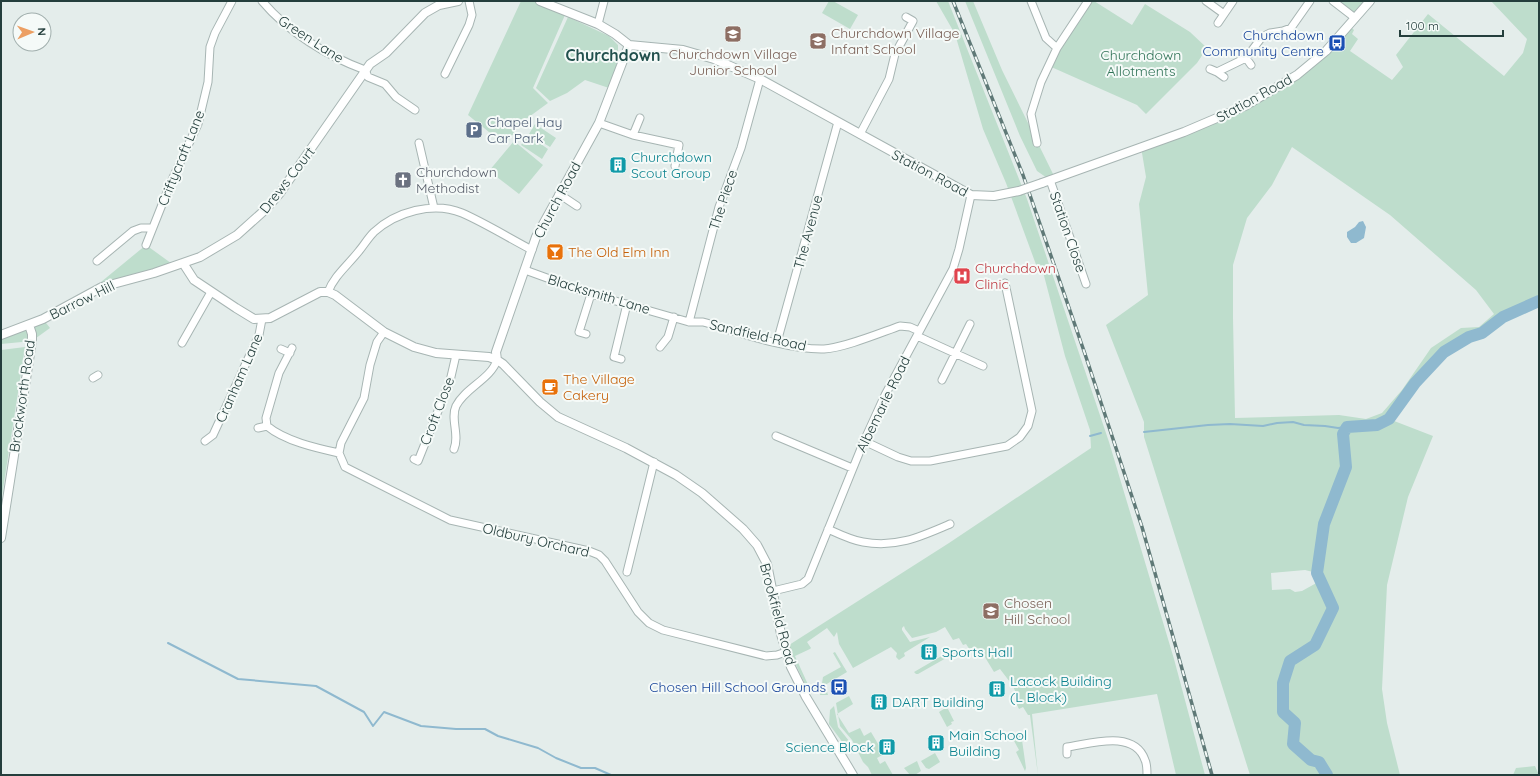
<svg xmlns="http://www.w3.org/2000/svg" width="1540" height="776" font-family="Quicksand,sans-serif">
	<style>
		.green { fill: #beddcc; fill-rule: evenodd }
		.water { fill: #8fb9cf }
		.lines { fill: none; stroke-linecap: round; stroke-linejoin: round }
		.stream { stroke: #8fb9cf; stroke-width: 2 }
		.river { stroke: #8fb9cf; stroke-width: 12 }
		.minor-casing { stroke: #a7b5b3; stroke-width: 9 }
		.tertiary-casing { stroke: #a7b5b3; stroke-width: 10 }
		.minor { stroke: #fff; stroke-width: 7 }
		.tertiary { stroke: #fff; stroke-width: 8 }
		.rail-casing { stroke: #5f7977; stroke-width: 3.5 }
		.rail { stroke: #f5faf8; stroke-width: 2; stroke-dasharray: 6; stroke-linecap: butt }
		.tertiary-bridge-casing { stroke: #a7b5b3; stroke-width: 10; stroke-linecap: butt }
		.tertiary-bridge { stroke: #fff; stroke-width: 8 }
		.labels { text-anchor: middle; stroke-width: 4; stroke-linejoin: round; paint-order: stroke }
		.education-label { font-size: 14px; fill: #785e54; stroke: #f5faf8; text-anchor: start }
		.transit-label { font-size: 14px; fill: #164399; stroke: #f5faf8; text-anchor: end }
		.street-label { font-size: 14px; fill: #243e3c; stroke: #f5faf8 }
		.park-label { font-size: 14px; fill: #307357; stroke: #f5faf8 }
		.service-label { font-size: 14px; fill: #4e5e75; stroke: #f5faf8; text-anchor: start }
		.culture-label { font-size: 14px; fill: #0d838f; stroke: #f5faf8; text-anchor: start }
		.worship-label { font-size: 14px; fill: #5b616d; stroke: #f5faf8; text-anchor: start }
		.food-label { font-size: 14px; fill: #c56008; stroke: #f5faf8; text-anchor: start }
		.health-label { font-size: 14px; fill: #be3a42; stroke: #f5faf8; text-anchor: start }
		.quarter-label { font-size: 16px; font-weight: bold; fill: #21504d; stroke: #f5faf8 }
	</style>
	<rect width="100%" height="100%" fill="#e4edeb"/>
	<path class="green" d="M521,1h14l30,14 -32,73 15,15 -26,19 -17,23 -37,-30z
		M829,1h4l25,14 -8,14 -28,-16z
		M936,1h12l79,198 82,243 65,217 31,116h-29l-19,-81 -125,20 6,61 -8,-60h-2l-5,-8 -4,2 -4,-8 3,-3 -5,-12 -13,-17 -6,3 -14,-23 -8,4 -6,-9 -3,1 -4,-7 -6,2 -8,-13 -9,5 -24,6 -7,-9 -1,-3 -2,2v2l8,12 20,-5 -26,16 1,3 -6,4 -3,-3 1,-4 -6,-6 -38,21 -14,-24 -2,-12 -3,5 -7,-9 -20,14 4,6 -1,1 -15,7 15,33 7,-3 -1,8 -8,-4 -13,-27 -6,-18 160,-102 142,-95 -1,-18 -25,-74 -23,-88 -4,2 -32,-87 -23,-54 -28,-95z
		M965,1h8l29,69 53,108 -5,2 -13,-9 -17,-35z
		M1088,1h6l38,24 13,-21 45,28 17,16 -10,15 -51,51 -9,-9 -88,-39z
		M1333,1h37l-15,17z
		M1491,1h48v300l-36,16 -21,16 -13,4 -25,15 -29,31 -26,36 44,17 -25,61 -21,88 -5,104 5,34 13,52h-150l-106,-338v-15l-38,-97 42,-30 -9,-91 7,-27 -5,-30 73,-26 83,-46 52,-50 5,5 -2,4 6,5 -8,12 42,29 11,-13 -7,-12 32,-41 76,62 19,-23 4,-14zM1292,147l98,68 86,75 18,24 -15,13 -18,1 -30,20 -29,42 -20,23 -16,6 -27,-4 -104,3 -2,-100v-53l14,-47 25,-33zM1305,570l12,3 3,8 -18,10 -7,1 -5,-3 -18,1 -1,-17z
		M568,17l41,19 9,9v15l-9,28 -24,-8 -18,13 -17,8 -14,-13z
		M535,124l21,14 -6,9 -21,-13z
		M528,135l20,14 -6,10 -21,-14z
		M514,141l29,24 -24,29 -30,-23z
		M146,245l29,21 -73,21 -1,-5z
		M43,319l7,9 -18,13 -31,3v-9z
		M25,347l-24,155v-152z
		M954,651l1,2 -37,21h-2l-2,-2 31,-18 1,1z
		M835,652l12,20 -22,13 3,10h-8l3,-18 18,-10 -8,-14z
		M849,696l4,8 -16,10 12,19 11,-5 4,8 7,-4 13,22 -7,4 3,6 5,-3 8,14h-21l-4,-8 -5,-5 -11,-22 -12,-14 -4,-23z
		M834,706l4,21 15,19 -4,5 -20,-27 1,-14z
		M947,707l7,14 -3,1 1,2 -5,3 -8,-15z
		M1021,733l5,35 -1,3 -9,-19 3,-2 -6,-11 -4,2v-1z
		M935,753l5,9 -11,7 -3,-1 -5,-7z
		M917,761l4,10 -6,4h-5l-6,-7z
		M1535,766l4,9h-26l3,-7z"/>
	<path class="water" d="M1363,221l3,6 -2,11 -8,5h-5l-4,-6v-5l8,-5 4,-5z"/>
	<g class="lines">
		<path class="stream" d="M1144,432l64,-7 22,-1 33,2 14,-3 16,-1 11,3 21,1 13,2 9,-1
			M1090,436l11,-3
			M168,643l70,36 78,7 48,26 9,14 11,-14 37,14 35,3h29l13,7 40,12 18,10 25,10h14l16,7"/>
		<path class="river" d="M1327,775l-8,-13 -8,-2 -18,-16 2,-21 -12,-11v-29l7,-22 25,-16 18,-37 -16,-35 7,-49 22,-57 -3,-33 4,-7 30,-2 12,-6 26,-36 29,-31 25,-15 13,-4 21,-16 36,-16"/>
		<g class="minor-casing">
			<path id="minor" d="M262,1c26,31 65,55 103,69l3,7 17,7 11,13 19,13
				M1031,1l15,37 11,10
				M1206,1l18,13
				M1333,1l22,17
				M1218,23l15,-22
				M598,24l6,-23
				M1246,58l5,7
				M1210,69l7,3 29,-14 16,-21 8,-4 13,-2 8,-3 19,-27
				M1217,72l7,5
				M445,74l24,-49 3,-10 -3,-14
				M599,123l34,12 46,10 -4,21
				M860,134l29,-55 6,-25 18,-33 -7,-4
				M633,135l7,-17
				M419,143l15,65
				M1037,143l-6,-29 10,-32 16,-34 31,-47
				M1050,180l36,104
				M559,194l18,12
				M146,245l25,-63 27,-58 10,-42 2,-35 5,-14 17,-32
				M97,261l36,-30 8,-3h11
				M525,270l66,24 98,28h14c35,10 85,28 121,27 20,-1 56,-16 76,-23l10,1 9,4
				M328,292c6,-16 20,-27 31,-41 5,-6 9,-13 15,-19 22,-20 59,-31 88,-19 23,10 47,25 70,37
				M689,322l30,-115 22,-59 19,-69
				M384,332l-7,10 -7,23 -6,33 -23,45 -2,10 6,14 105,53 139,31 10,4 6,6 33,51 11,11 14,7 103,26 11,-1 9,-3
				M586,334l-7,-2 12,-38
				M917,336l66,30
				M777,342l61,-220
				M182,343l29,-51
				M660,347l8,-10 6,-20
				M281,349l9,4
				M621,359l-7,-2 13,-53
				M93,378l5,-3
				M942,380l28,-56
				M267,426l-1,-8 13,-45 13,-25
				M258,428l9,-2c18,15 49,22 72,27
				M776,436l76,32
				M205,441l8,-6 46,-100 3,-16
				M864,441l34,16 13,4h19l77,-15 13,-9 8,-11 4,-15 -27,-128
				M454,449c6,-14 -4,-30 2,-43 9,-18 35,-27 41,-46
				M414,459l4,2 32,-80 6,-26
				M828,529c11,5 23,11 35,13 33,6 57,-5 87,-18
				M627,572l27,-110
				M773,591l29,-7 6,-5 56,-138 21,-46 68,-126 6,-20 12,-54
				M1067,754v-7c23,-3 67,-18 78,13 2,4 2,10 2,15"/>
		</g>
		<g class="tertiary-casing">
			<path id="tertiary" d="M540,1l58,23 17,10 14,11 54,5 31,9 46,20 211,116 23,1 25,-5
				M1042,183l142,-51 61,-26 52,-31 29,-24 44,-50
				M183,263l11,17 42,28 18,11 16,-1 50,-26h8l7,3 49,37 30,15 22,6 53,4 8,3 6,4 37,38 18,15 68,31 50,27 26,18 41,36 14,16 10,19 14,70 10,33 15,30 47,78
				M1,335l42,-16 59,-32 52,-14 46,-16 37,-22 29,-26 14,-16 90,-129 16,-11 39,-40 14,-8 19,-4
				M497,360l-1,-8 40,-115 63,-114 30,-78
				M1,538l31,-197v-7l-3,-9"/>
		</g>
		<use href="#minor" class="minor"/>
		<use href="#tertiary" class="tertiary"/>
		<g class="rail-casing">
			<path id="rail" d="M953,1l70,174 62,179 57,173 70,248"/>
		</g>
		<use href="#rail" class="rail"/>
		<g class="tertiary-bridge-casing">
			<path id="tertiary-bridge" d="M1019,191l23,-8"/>
		</g>
		<use href="#tertiary-bridge" class="tertiary-bridge"/>
	</g>
	<defs>
		<g id="school-square" transform="scale(0.9)"><rect x="-9" y="-9" width="18" height="18" rx="4" fill="#8d6e63" stroke="#f5faf8"/><path d="M0-5L7-2L0 1L-7-2ZM-4 1L0 2.5L4 1V4Q0 6-4 4Z" fill="#fff"/></g>
		<g id="bus-square" transform="scale(0.9)"><rect x="-9" y="-9" width="18" height="18" rx="4" fill="#1a4fb4" stroke="#f5faf8"/><path d="M-5-6H5V4H4V6H2V4H-2V6H-4V4H-5ZM-3.5-4V0h7V-4ZM-3.5 1.2v1.5H-2V1.2ZM2 1.2v1.5H3.5V1.2Z" fill="#fff"/></g>
		<g id="parking-square" transform="scale(0.9)"><rect x="-9" y="-9" width="18" height="18" rx="4" fill="#5c6f8a" stroke="#f5faf8"/><path d="M-3.5-5.5H1a3.5 3.5 0 0 1 0 7H-1V5.5H-3.5ZM-1-3.4V-.6H.8a1.4 1.4 0 0 0 0-2.8Z" fill="#fff"/></g>
		<g id="building-square" transform="scale(0.9)"><rect x="-9" y="-9" width="18" height="18" rx="4" fill="#0f9aa8" stroke="#f5faf8"/><path d="M-4-6H4V6H1V3H-1V6H-4ZM-2.5-4.3h1.7v1.8h-1.7ZM.8-4.3h1.7v1.8H.8ZM-2.5-1h1.7V.8h-1.7ZM.8-1h1.7V.8H.8Z" fill="#fff"/></g>
		<g id="church-square" transform="scale(0.9)"><rect x="-9" y="-9" width="18" height="18" rx="4" fill="#6b7280" stroke="#f5faf8"/><path d="M-1.2-6h2.4v3.5h3.3v2.4h-3.3V6h-2.4V-.1h-3.3v-2.4h3.3Z" fill="#fff"/></g>
		<g id="bar-square" transform="scale(0.9)"><rect x="-9" y="-9" width="18" height="18" rx="4" fill="#e8710a" stroke="#f5faf8"/><path d="M-6-5H6L.8 .8V4.5H3.5V6h-7V4.5H-.8V.8Z" fill="#fff"/></g>
		<g id="hospital-square" transform="scale(0.9)"><rect x="-9" y="-9" width="18" height="18" rx="4" fill="#e0444e" stroke="#f5faf8"/><path d="M-5-5h3v3.5h4V-5h3V5h-3V1.5h-4V5h-3Z" fill="#fff"/></g>
		<g id="cafe-square" transform="scale(0.9)"><rect x="-9" y="-9" width="18" height="18" rx="4" fill="#e8710a" stroke="#f5faf8"/><path d="M-5.5-4.5H6V0H3Q3 3.5 0 3.5H-2.5Q-5.5 3.5-5.5 0ZM3-3.2v2h1.7v-2ZM-6 4.5H4V6H-6Z" fill="#fff"/></g>
	</defs>
	<g fill-rule="evenodd">
		<use href="#school-square" x="733" y="34"/>
		<use href="#school-square" x="818" y="41"/>
		<use href="#bus-square" x="1337" y="43"/>
		<use href="#parking-square" x="474" y="130"/>
		<use href="#building-square" x="618" y="165"/>
		<use href="#church-square" x="403" y="180"/>
		<use href="#bar-square" x="555" y="252"/>
		<use href="#hospital-square" x="962" y="276"/>
		<use href="#cafe-square" x="550" y="387"/>
		<use href="#school-square" x="991" y="611"/>
		<use href="#building-square" x="929" y="652"/>
		<use href="#bus-square" x="839" y="687"/>
		<use href="#building-square" x="997" y="689"/>
		<use href="#building-square" x="879" y="702"/>
		<use href="#building-square" x="936" y="743"/>
		<use href="#building-square" x="887" y="747"/>
	</g>
	<g class="labels">
		<g class="education-label">
			<text x="831" y="38">Churchdown Village<tspan x="831" dy="16">Infant School</tspan></text>
			<text x="733" y="59" text-anchor="middle">Churchdown Village<tspan x="733" dy="16">Junior School</tspan></text>
			<text x="1004" y="608">Chosen<tspan x="1004" dy="16">Hill School</tspan></text>
		</g>
		<g class="transit-label">
			<text x="1324" y="40">Churchdown<tspan x="1324" dy="16">Community Centre</tspan></text>
			<text x="826" y="692">Chosen Hill School Grounds</text>
		</g>
		<g class="street-label">
			<text transform="translate(311 39) rotate(33)" y="5">Green Lane</text>
			<text transform="translate(1254 98) rotate(-29)" y="5">Station Road</text>
			<text transform="translate(181 158) rotate(-68)" y="5">Criftycraft Lane</text>
			<text transform="translate(930 173) rotate(28)" y="5">Station Road</text>
			<text transform="translate(287 180) rotate(-52)" y="5">Drews Court</text>
			<text transform="translate(557 200) rotate(-62)" y="5">Church Road</text>
			<text transform="translate(723 200) rotate(-72)" y="5">The Piece</text>
			<text transform="translate(808 232) rotate(-75)" y="5">The Avenue</text>
			<text transform="translate(1068 232) rotate(71)" y="5">Station Close</text>
			<text transform="translate(599 294) rotate(17)" y="5">Blacksmith Lane</text>
			<text transform="translate(82 300) rotate(-26)" y="5">Barrow Hill</text>
			<text transform="translate(758 335) rotate(13)" y="5">Sandfield Road</text>
			<text transform="translate(239 378) rotate(-66)" y="5">Cranham Lane</text>
			<text transform="translate(22 396) rotate(-82)" y="5">Brockworth Road</text>
			<text transform="translate(883 404) rotate(-64)" y="5">Albemarle Road</text>
			<text transform="translate(437 411) rotate(-69)" y="5">Croft Close</text>
			<text transform="translate(536 540) rotate(13)" y="5">Oldbury Orchard</text>
			<text transform="translate(778 614) rotate(75)" y="5">Brookfield Road</text>
		</g>
		<g class="park-label">
			<text x="1141" y="60">Churchdown<tspan x="1141" dy="16">Allotments</tspan></text>
		</g>
		<g class="service-label">
			<text x="487" y="127">Chapel Hay<tspan x="487" dy="16">Car Park</tspan></text>
		</g>
		<g class="culture-label">
			<text x="631" y="162">Churchdown<tspan x="631" dy="16">Scout Group</tspan></text>
			<text x="942" y="657">Sports Hall</text>
			<text x="1010" y="686">Lacock Building<tspan x="1010" dy="16">(L Block)</tspan></text>
			<text x="892" y="707">DART Building</text>
			<text x="949" y="740">Main School<tspan x="949" dy="16">Building</tspan></text>
			<text x="874" y="752" text-anchor="end">Science Block</text>
		</g>
		<g class="worship-label">
			<text x="416" y="177">Churchdown<tspan x="416" dy="16">Methodist</tspan></text>
		</g>
		<g class="food-label">
			<text x="568" y="257">The Old Elm Inn</text>
			<text x="563" y="384">The Village<tspan x="563" dy="16">Cakery</tspan></text>
		</g>
		<g class="health-label">
			<text x="975" y="273">Churchdown<tspan x="975" dy="16">Clinic</tspan></text>
		</g>
		<g class="quarter-label">
			<text x="613" y="61">Churchdown</text>
		</g>
	</g>
	<rect width="1540" height="776" fill="none" stroke="#243e3c" stroke-width="4"/>
	<g transform="translate(32 32) rotate(88)"><circle r="19" fill="#f5faf8" stroke="#a1afad"/>
	<path d="M0-3L7 15L0 10L-7 15Z" fill="#ec9f63"/>
	<text y="-6" font-size="11" font-weight="bold" text-anchor="middle" fill="#243e3c">N</text>
	</g>
	<path d="M1400 30v6h103v-6" fill="none" stroke="#243e3c" stroke-width="2"/>
	<text x="1406" y="30" font-size="12" fill="#243e3c" stroke="#f5faf8" stroke-width="3" paint-order="stroke">100 m</text>
</svg>
